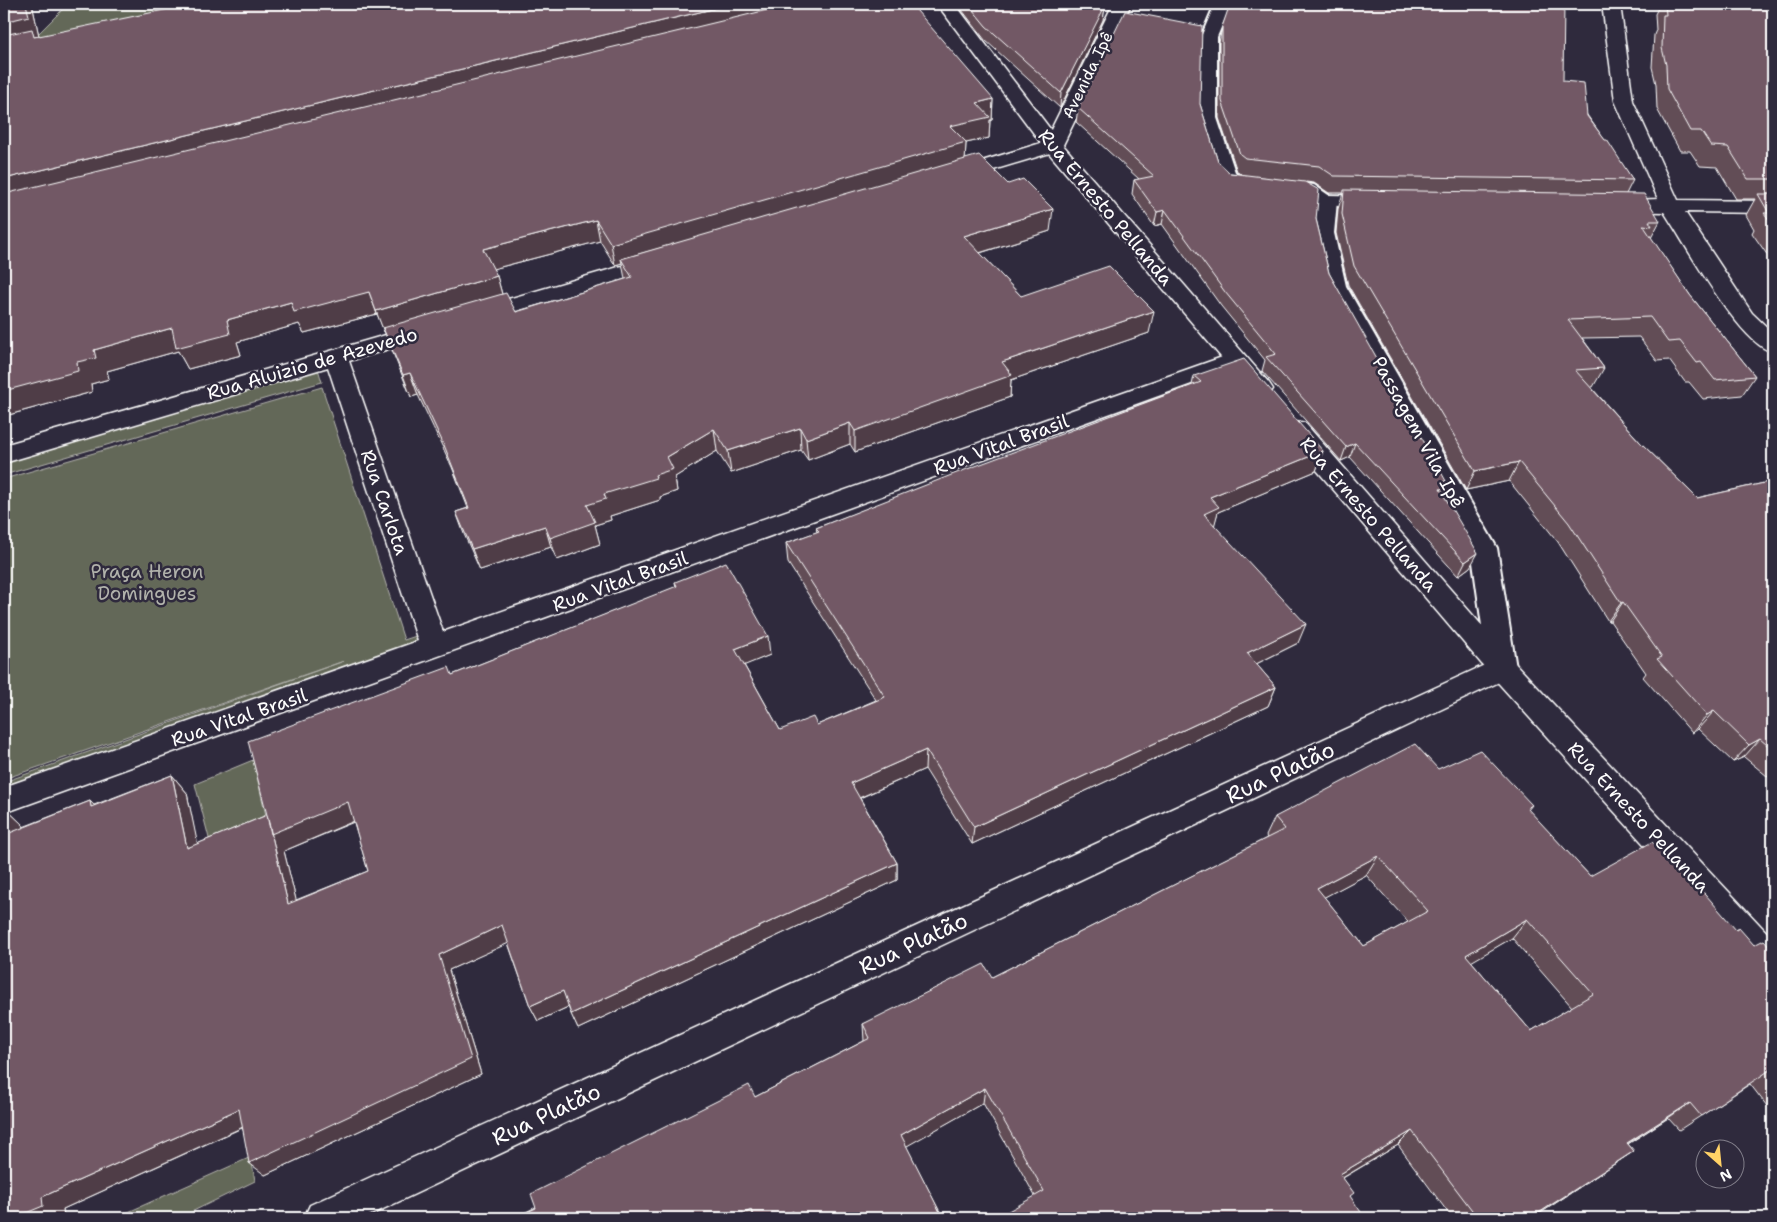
<svg xmlns="http://www.w3.org/2000/svg" width="1777" height="1222" font-family="'Shantell Sans',sans-serif">
	<style>
		.green { fill: #646759; stroke: #b2b3ac }
		.lines { fill: none; stroke-linecap: round; stroke-linejoin: round }
		.lane-casing { stroke: #fff; stroke-width: 4 }
		.street-casing { stroke: #fff; stroke-width: 3 }
		.secondary-casing { stroke: #fff; stroke-width: 3 }
		.lane { fill: #2f2a3d; fill-rule: evenodd }
		.street { fill: #2f2a3d; fill-rule: evenodd }
		.secondary { fill: #2f2a3d; fill-rule: evenodd }
		.wall { fill: #624d57; stroke: #fff; fill-rule: evenodd }
		.shaded-wall { fill: #503e47; stroke: #fff }
		.building { fill: #725965; stroke: #fff; fill-rule: evenodd }
		.labels { text-anchor: middle; stroke-width: 5; stroke-linejoin: round; paint-order: stroke }
		.far-street-label { font-size: 16px; fill: #fff; stroke: #2f2a3d }
		.street-label { font-size: 19px; fill: #fff; stroke: #2f2a3d }
		.park-label { font-size: 19px; fill: #b2b3ac; stroke: #2f2a3d }
		.near-street-label { font-size: 22px; fill: #fff; stroke: #2f2a3d }
	</style>
	<rect width="100%" height="100%" fill="#2f2a3d"/>
	<filter id="ink" filterUnits="userSpaceOnUse"><feTurbulence type="fractalNoise" baseFrequency=".02" numOctaves="2"/><feDisplacementMap in="SourceGraphic" scale="10" xChannelSelector="R" yChannelSelector="G"/><feConvolveMatrix kernelMatrix="1 2 1 2 8 2 1 2 1" color-interpolation-filters="sRGB"/></filter>
	<g filter="url(#ink)">
		<path class="green" d="M68,4h130l-167,37z
			M318,369l4,13 -318,93v-12z
			M322,387l82,253 18,-6 5,12 -423,147v-11l340,-121 -340,118v-300z
			M253,760l15,64 -57,22 -16,-62z
			M251,1157l4,24 -76,37h-64z"/>
		<g class="lines">
			<g class="lane-casing">
				<path id="lane" d="M1215,4h16l-14,33v81l18,54 5,4 74,9 23,16 -3,32 12,53 151,262 19,120 -4,8 -10,3 -10,-3 -4,-8 -17,-120 -145,-262 -12,-53 3,-30 -15,-9 -75,-9 -11,-10 -17,-57 2,-81z"/>
			</g>
			<g class="street-casing">
				<path id="street" d="M937,4h18l105,138 3,4 -3,4 -100,30 -7,2 -7,-2 -3,-4 3,-4 95,-29z
					M1602,4h18l13,97 45,99 95,1v12l-88,-1 67,101 21,20v19c-33,-7 -88,-109 -109,-140l-50,-1 -7,-2 -3,-4 3,-4 51,-2 -43,-98z
					M1327,195l51,1 7,2 3,4 -3,4 -7,2 -58,-3 -3,-4 3,-4z
					M660,255l8,2 3,5 -3,5 -190,55 -8,-2 -3,-5 3,-5z
					M424,324l8,2 3,5 -3,5 -83,25 94,271 785,-277 8,-3 8,3 4,5 -4,5 -1240,448v-26l414,-146 -90,-274 -324,96v-18z
					M1502,657l10,3 4,8 -4,8 -1148,542h-60l6,-13z"/>
			</g>
			<g class="secondary-casing">
				<path id="secondary" d="M1113,4h18l-68,141 206,238 4,6 -4,6 -8,2 -8,-2 -210,-249z
					M1296,421l9,2 207,237 261,279v40l-12,-5 -269,-298 -205,-241 -3,-6 3,-6z"/>
			</g>
			<use href="#lane" class="lane"/>
			<use href="#street" class="street"/>
			<use href="#secondary" class="secondary"/>
		</g>
		<path class="wall" d="M4,4h28l7,32 954,63 -1,21h-2l-1,18 -23,5 -1,16 85,72 -70,22 41,43 128,37 -138,47 -1,17 -155,55 -5,-8 -42,16 -7,-10 -70,23 -14,-22 -42,26 2,14 -17,6v3l-50,16 1,4 -16,5 5,19 -43,16 -6,-13 -71,23 -16,-36 -8,-22 12,-4 -16,-41 -34,-72 -7,2 -34,-83 -73,19 -5,-9 -62,18 4,13 -53,14 -10,-18 -71,20 2,8 -18,5 1,8 -87,24 -1,-2zM600,241l15,24 7,-2 3,16 -109,33 -14,-18 -5,-18 -4,-7z
			M959,4h148l-3,9 -1,7 -43,88 -75,-68 -26,-34z
			M1660,4h113v259l-21,-30 2,-4 -8,-14 9,-16h-19l-19,-32 -17,-1 -10,-15h-10l-23,-42 -1,-25 -4,-17 2,-32 2,-5 -1,-16z
			M1222,27l341,54 70,99 -7,14 34,27 -9,17 39,57 65,81 -13,19 -39,4 -14,-17h-4l-16,-22 -12,1 -18,-24 -57,1 22,30 -11,19h-2l49,55 57,56 76,-17v300l-29,-24 -11,5 -35,-33 -6,4 -49,-56 3,-4 -36,-52h-2l-50,-79 -49,-61 -43,9 -118,-205 -12,-52 2,-24 5,-16h-14l-15,-10 -8,-1 10,37 13,54 116,215 -3,5 28,74 -12,9 -108,-119 -9,4 -79,-90 3,-11 -44,-54 -59,-82 -8,2 -22,-32 2,-14 5,-1 -63,-57 2,-14 122,-4 18,58 12,11 11,1 -4,-3 -18,-53v-75z
			M1194,376l129,75 -7,20 -98,41 -4,13 84,118 -42,21 20,23 -8,19 -296,138 -47,-75 -65,29 37,65v17l-319,149 -10,-22 -30,14 -8,-15 -22,-63 -59,27 32,104 -216,101 -23,-47 -179,81 1,8 -60,-410 19,18v2l67,-26 4,4 78,-30 15,18 10,51 70,-29 185,-140 224,-88 -1,-5 95,73 -26,10 36,65 37,-5 59,-25 -88,-137 -2,-20 31,-11 -1,-4 376,-143zM354,822l14,49 -72,29 -12,-49z
			M1438,769l94,36 -4,5 62,66 146,54 18,15 19,5v153l-6,3 -17,-22 -71,46 -11,-12 -40,26 6,7 -101,67h-81l-54,-73 -55,33 7,19 -315,-1 -52,-93 -77,43 37,72h-429l241,-121 109,-56 -1,-17 129,-47 275,-139 -1,-2 9,-19zM1366,875l42,47 -44,24 -40,-49zM1512,938l60,69 -41,24 -60,-70z"/>
		<path class="shaded-wall" d="M26,4h6l7,32 -35,8v-22z
			M733,4h83l-812,199v-24z
			M1104,4h3l-3,9 -1,7 -43,88 1,-15z
			M993,99l-1,21h-2l-1,18 -23,5 -1,20 -344,96 1,4 -7,2 -4,-21 339,-118 27,-23z
			M1053,209l-3,22 -87,27 1,-22z
			M1165,210l-3,14 -8,2 3,-14z
			M596,220l4,21 -111,29 -6,-21z
			M497,276l6,22 -119,34 -8,-21z
			M369,292l8,22 -73,19 -5,-9 -62,18 4,13 -53,14 -10,-18 -71,20 2,8 -18,5 1,8 -87,24 -1,-2v-23l90,-41 78,-22 55,-8 64,-18z
			M1154,311l-5,22 -138,47 -1,17 -155,55v-21l147,-69z
			M410,373l8,22 -7,2 -8,-22z
			M850,423v21l-42,16 -2,-21z
			M800,428l1,22 -70,23 -3,-22z
			M714,429l3,22 -42,26 2,14 -17,6v3l-50,16 1,4 -16,5 5,19 -43,16 -7,-22 37,-33z
			M1355,443l-5,14 -9,4 5,-14z
			M1323,451l-7,20 -98,41 -4,15 -15,7 11,-37z
			M1519,462l-10,19 -43,9 9,-19z
			M1446,481l-3,7h2l-7,13 3,-19z
			M545,526l6,21 -71,23 -8,-21z
			M1478,553l-8,14 -12,9 7,-14z
			M1623,602l-13,19h-2l13,-18z
			M1306,624l-8,19 -58,29 7,-19z
			M768,636l2,19 -32,13 -3,-19z
			M1276,687l-8,19 -296,138 2,-17z
			M1714,711l-16,18 -6,4 15,-18z
			M1760,739l-16,18 -11,5 16,-17z
			M926,750l-1,19 -73,32 -1,-18z
			M172,775l15,18 15,72 -15,-17z
			M90,801l16,17 -15,-11z
			M348,802l11,17 -75,32 17,69 -13,-16 -21,-89z
			M4,807l19,18 2,26 -18,-17z
			M1378,856l-12,19 -60,32 11,-19z
			M897,863v17l-319,149 -7,-15z
			M1527,919l-15,19 -60,35 14,-18z
			M502,925l9,17 -62,28 32,104 -216,101 -16,-12 190,-208z
			M563,991l7,15 -32,15 -8,-15z
			M985,1088l-2,15 -83,47 1,-15z
			M1690,1103l-22,15 -61,39 20,-14z
			M239,1109l15,13 -191,87 1,8 -2,1h-48l28,-21z
			M1412,1131l-14,14 -71,42 13,-13z
			M1634,1151l-101,67h-2z
			M751,1210l2,8h-17z
			M793,1211l1,7h-14z"/>
		<path class="building" d="M4,4h22l3,12 -25,6z
			M193,4h540l-729,175v-144l28,-6 2,8z
			M792,4h119l82,95 -16,4 13,14 -40,9 16,16 -355,102 -15,-24 -113,29 14,27 -121,35 -7,-19 -75,20 -3,-10 -64,18 3,14 -54,14 -4,-20 -78,22 2,8 -19,4 1,9 -74,20v-197z
			M968,4h136l-1,2h2l-44,87 -75,-67z
			M1230,4h334l-1,77 21,2 3,33 18,24h2l26,40 -299,-4 -15,-10 -74,-8 -5,-4 -18,-53v-74z
			M1665,4h108v175h-25l-20,-32 -17,-1 -10,-15h-11l-23,-42 -1,-24 -4,-17 1,-33h3z
			M1125,11l77,15 -2,78 18,58 12,11 75,9 14,8 -3,29 13,54 117,208 -5,1 4,6 -5,1 38,64 -13,9 -110,-119 -9,4 -80,-90 10,-3 -51,-62 -60,-82 -8,2 -23,-32 20,-4 -76,-68z
			M979,155l29,29 15,-5 30,30 -89,27 57,60 88,-30 45,45 -152,51 10,13 -157,56 -5,-8 -44,16 -6,-11 -72,23 -14,-22 -47,28 6,12 -18,6 1,3 -52,16 2,5 -19,6 8,17 -45,16 -5,-12 -73,23 -16,-37 13,-4 -25,-63 -34,-72 -7,2 -20,-47 123,-35 10,19 116,-35 -11,-18z
			M1344,190l300,4 16,27h-11l3,5 -9,-1 47,70 65,81 -40,4 -14,-18 -4,1 -17,-22 -12,1 -18,-25 -82,3 36,48 -29,2 65,72 57,56 76,-17v269l-13,-11 -11,6 -35,-34 -7,4 -50,-56 5,-2 -39,-55 -2,1 -52,-80 -50,-61 -44,9 -121,-205 -12,-52z
			M1758,194h15v31l-9,-12h5z
			M1244,359l79,92 -113,46 9,10 -15,7 102,110 -59,29 29,34 -302,140 -48,-77 -75,33 46,80 -326,151 -8,-23 -33,15 -28,-81 -63,30 32,104 -222,104 -10,-54 -197,88 1,9 -29,12h-10v-411l3,27 83,-33 1,6 81,-32 15,73 80,-33 -19,-74 201,-74 3,8 225,-89 -2,-4 51,-20 42,74 -33,13 45,81 33,-13 4,8 68,-28 -99,-154 33,-12 -3,-3 138,-54 247,-92 -7,-6zM348,802l20,69 -80,33 -21,-89 4,19z
			M1415,744l23,25 42,-19 52,55 -5,3 63,68 62,-34 54,53 30,35 3,-2 15,17 10,-5 9,10v118l-72,48 -11,-13 -63,40 7,8 -103,67h-53l-66,-87 -72,43 14,19 -4,3 15,22h-369l48,-27 -59,-103 -84,47 42,83h-147l-3,-7 -13,7h-26l-3,-8 -15,8h-222l22,-10 -5,-14 218,-109 6,12 115,-59 -7,-14 121,-60 8,13 229,-116 64,-32 -10,-12zM1378,856l50,55 -64,35 -47,-58zM1527,919l66,75 -62,37 -65,-76z"/>
	</g>
	<g class="labels">
		<g class="far-street-label">
			<text transform="translate(1087 75) rotate(-64)" y="6">Avenida Ipê</text>
		</g>
		<g class="street-label">
			<text transform="translate(1106 207) rotate(50)" y="7">Rua Ernesto Pellanda</text>
			<text transform="translate(312 363) rotate(-16)" y="7">Rua Aluizio de Azevedo</text>
			<text transform="translate(1419 432) rotate(61)" y="7">Passagem Vila Ipê</text>
			<text transform="translate(1001 444) rotate(-20)" y="7">Rua Vital Brasil</text>
			<text transform="translate(385 502) rotate(71)" y="7">Rua Carlota</text>
			<text transform="translate(1369 514) rotate(49)" y="7">Rua Ernesto Pellanda</text>
			<text transform="translate(620 581) rotate(-20)" y="7">Rua Vital Brasil</text>
			<text transform="translate(239 717) rotate(-19)" y="7">Rua Vital Brasil</text>
			<text transform="translate(1639 817) rotate(47)" y="7">Rua Ernesto Pellanda</text>
		</g>
		<g class="park-label">
			<text x="147" y="578">Praça Heron<tspan x="147" dy="22">Domingues</tspan></text>
		</g>
		<g class="near-street-label">
			<text transform="translate(1280 772) rotate(-25)" y="8">Rua Platão</text>
			<text transform="translate(913 943) rotate(-25)" y="8">Rua Platão</text>
			<text transform="translate(546 1114) rotate(-25)" y="8">Rua Platão</text>
		</g>
	</g>
	<rect width="1777" height="1222" fill="none" stroke="#2f2a3d" stroke-width="20"/>
	<rect x="10" y="10" width="1757" height="1202" fill="none" stroke="#fff" stroke-width="2" filter="url(#ink)"/>
	<g transform="translate(1720 1164) rotate(153)"><circle r="24" fill="#2f2a3d" stroke="#827f8b"/>
	<path d="M0-4L9 19L0 12L-9 19Z" fill="#ffd166"/>
	<text y="-8" font-size="14" font-weight="bold" text-anchor="middle" fill="#ffffff">N</text>
	</g>
</svg>
